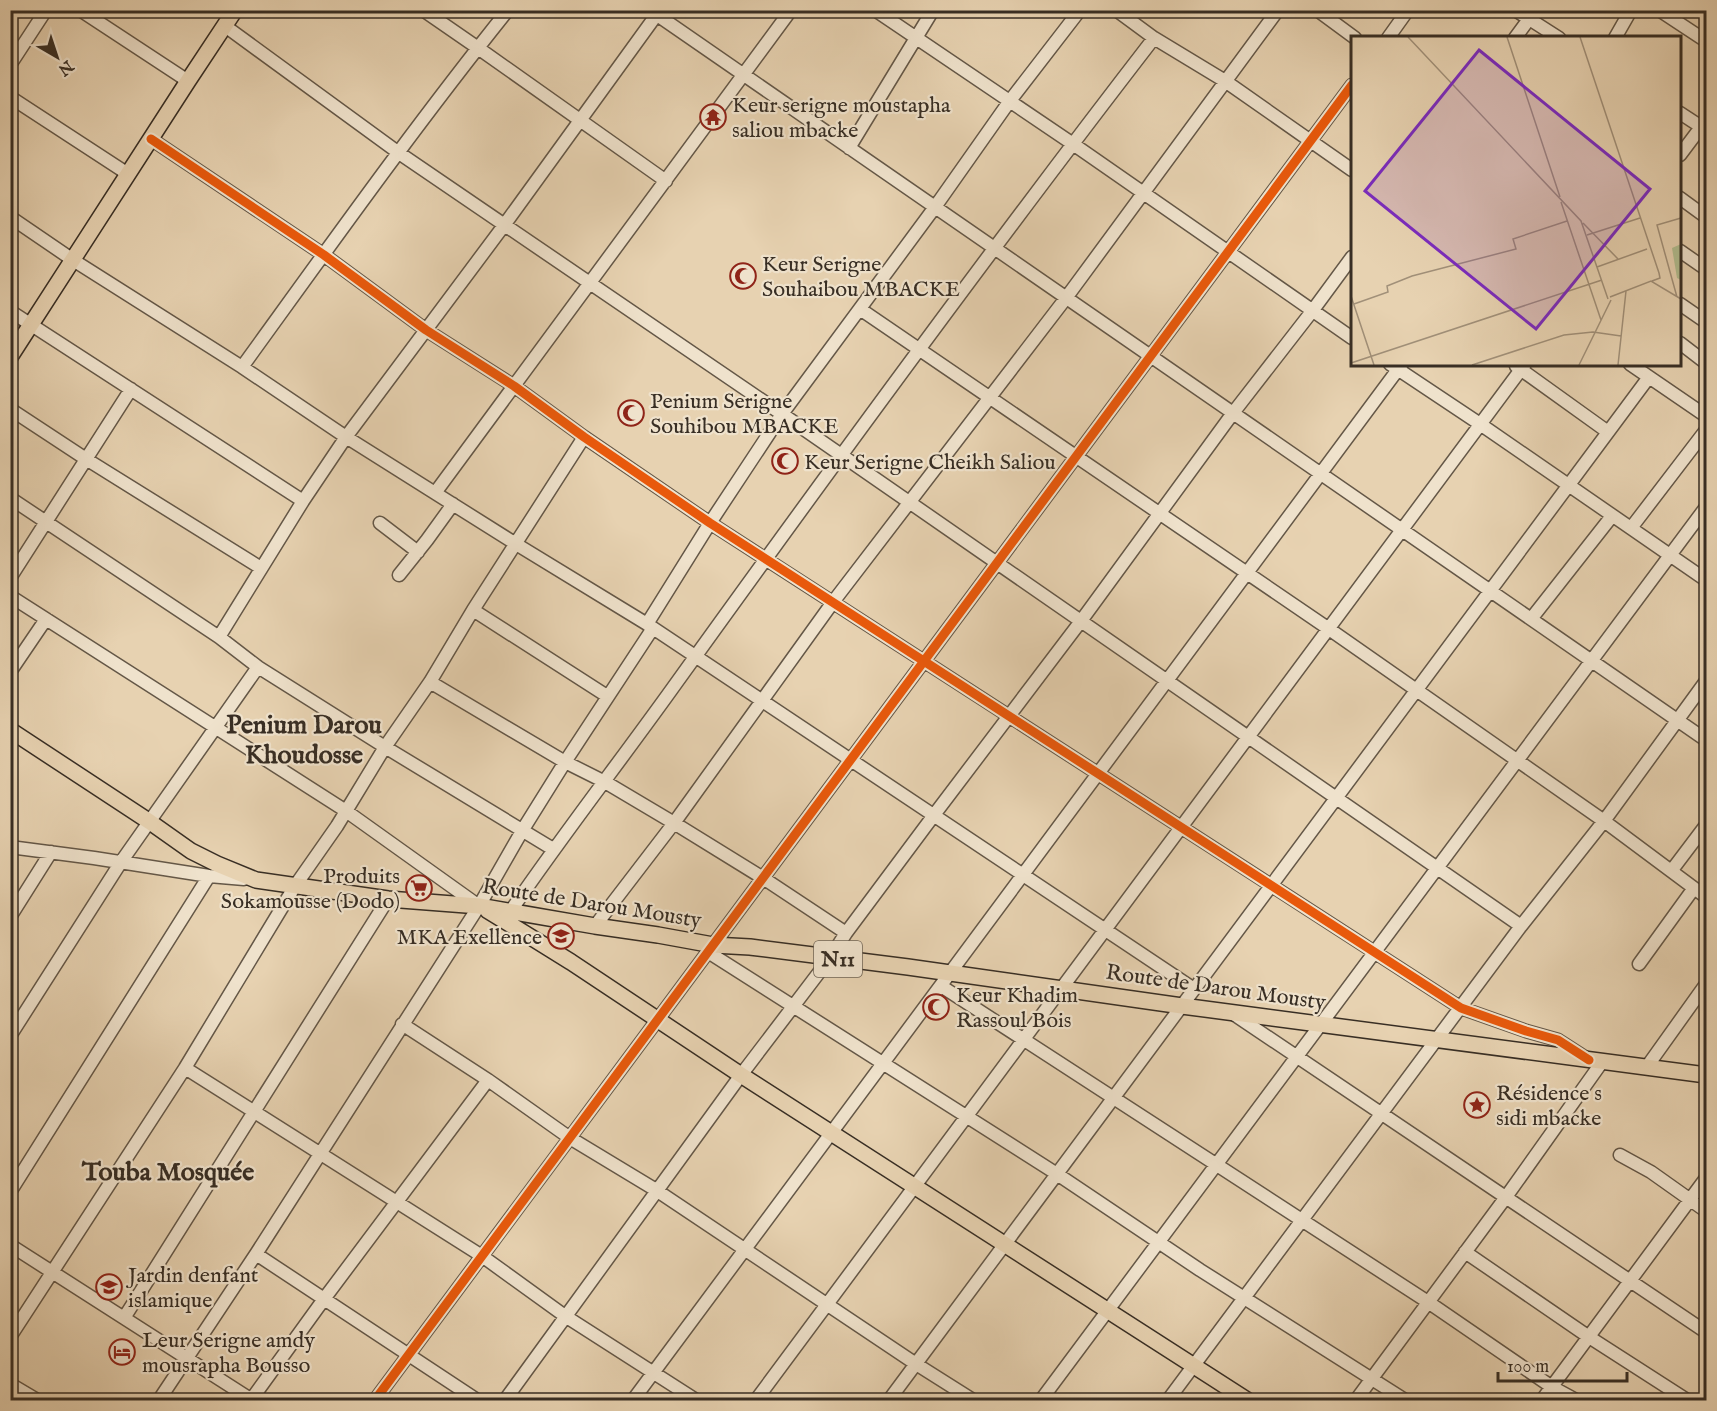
<svg xmlns="http://www.w3.org/2000/svg" width="1717" height="1411" font-family="'IM FELL English',serif">
	<style>
		.lines { fill: none; stroke-linecap: round; stroke-linejoin: round }
		.minor-casing { stroke: #645747; stroke-width: 15 }
		.major-casing { stroke: #382e24; stroke-width: 18 }
		.minor { stroke: #efe2cc; stroke-width: 12 }
		.major { stroke: #e7d2b1; stroke-width: 15 }
		.cycleway-casing { stroke: #efe2cc; stroke-width: 13 }
		.cycleway { stroke: #e8590c; stroke-width: 9 }
		.labels { text-anchor: middle; stroke-width: 4.5; stroke-linejoin: round; paint-order: stroke }
		.shield { fill: #efe2cc; stroke: #6f6456; stroke-width: 1.5 }
		.shield-label { font-size: 21px; font-weight: bold; fill: #382e24 }
		.poi-label { font-size: 22px; fill: #382e24; stroke: #efe2cc; text-anchor: start }
		.street-label { font-size: 22px; fill: #382e24; stroke: #efe2cc }
		.quarter-label { font-size: 26px; font-weight: bold; fill: #382e24; stroke: #efe2cc }
		.inset-road { fill: none; stroke: #a19079; stroke-width: 1.5 }
		.view { fill: #7b2cbf; fill-opacity: 0.15; stroke: #7b2cbf; stroke-width: 3 }
		.inset-edge { fill: none; stroke: #382e24; stroke-width: 3 }
	</style>
	<rect width="100%" height="100%" fill="#e7d2b1"/>
	<filter id="stains"><feTurbulence type="fractalNoise" baseFrequency=".00333" numOctaves="4"/><feColorMatrix values="0 0 0 0 .2 0 0 0 0 .09 0 0 0 0 .02 0 0 0 .5 -.17"/></filter>
	<radialGradient id="worn" r=".72"><stop offset=".6" stop-color="#630" stop-opacity="0"/><stop offset="1" stop-color="#630" stop-opacity=".3"/></radialGradient>
	<g class="lines">
		<g class="minor-casing">
			<path id="minor" d="M80,10l108,71
				M423,10l55,38 188,133
				M650,10l1056,730
				M875,10l198,134 279,194
				M1116,10l38,28 71,43 127,89
				M1317,10l38,28
				M1515,10l44,28
				M1659,10l47,31
				M225,26l174,127 383,261 739,512
				M1388,38l20,-28
				M1515,38l14,-19
				M1615,38l16,-28
				M10,65l36,-55
				M10,97l118,77
				M1680,113l26,17
				M151,139l173,116 102,75 88,56 70,51 126,86 751,485 65,23 32,9 28,18
				M849,148l84,-138
				M1680,155l21,-28
				M1680,198l26,19
				M10,217l63,43 169,107 104,70 170,107 131,80 547,365
				M1680,251l26,18
				M1680,304l26,18
				M860,309l469,320 275,192 102,76
				M10,311l293,190
				M1680,343l26,20
				M1390,364l90,60 226,156
				M1630,364l76,52
				M1516,366l92,66
				M242,367c87,-120 173,-241 266,-357
				M10,409l76,50 175,109
				M435,493l356,-483
				M10,498l209,139 39,30 127,80 168,102
				M380,523l38,29
				M1631,528l75,-98
				M399,575l28,-35 26,-36
				M10,578l121,-189
				M10,596l336,215 133,95
				M473,610l134,86
				M1531,619l81,-103
				M647,624l63,-101 72,-109 153,-207 74,-105 71,-92
				M219,637l84,-136 43,-64 159,-213 155,-214
				M10,672l36,-53
				M430,682l135,80 40,20 69,41 89,55 83,55
				M10,847l84,11 115,18 35,3
				M1672,870l34,-45
				M510,912c54,-79 112,-153 167,-230 156,-217 314,-433 477,-644
				M10,917l41,-65
				M595,926l79,-103 159,-221 233,-304 212,-288
				M708,952l349,222 143,96 205,130
				M1639,964l55,-76
				M941,986l487,316 124,85 24,13
				M1232,1013l474,319
				M402,1024l86,56 82,58 86,52 260,174 57,36
				M10,1036l111,-174 137,-195
				M185,1068l297,188 83,60 131,84
				M1646,1068l60,-84
				M1620,1155l31,17 55,39
				M10,1192l199,-316
				M10,1245l242,155
				M1465,1252l124,85 98,63
				M256,1254l221,146
				M124,1318l264,-419
				M10,1337l175,-269 110,-182 42,-60 48,-79 45,-65 43,-72 111,-173
				M10,1384l27,16
				M159,1400l97,-146 223,-348 43,-75 43,-69 88,-134
				M251,1400l73,-101 164,-219
				M375,1400l977,-1315
				M505,1400l236,-325 89,-117 16,-25 88,-118 147,-194 152,-208 80,-103 39,-53
				M633,1400l769,-1036
				M756,1400l769,-1036
				M889,1400l760,-1023
				M1041,1400l665,-893
				M1168,1400l353,-474 83,-105 102,-140
				M1356,1400l150,-203 96,-135
				M1542,1400l164,-222"/>
		</g>
		<g class="major-casing">
			<path id="major" d="M10,357l178,-276 47,-71
				M10,730l140,92 41,29 26,13 39,16 132,19 91,7 116,20 63,9 55,10 37,2 158,20 274,39 524,69
				M487,910l84,52 170,113 506,325"/>
		</g>
		<use href="#minor" class="minor"/>
		<use href="#major" class="major"/>
		<g class="cycleway-casing">
			<path id="cycleway" d="M151,139l173,116 102,75 88,56 70,51 126,86 751,485 65,23 32,9 31,20
				M375,1400l977,-1315"/>
		</g>
		<use href="#cycleway" class="cycleway"/>
	</g>
	<defs>
		<g id="temple-ring" transform="scale(1.35)"><circle r="9.5" fill="#efe2cc" stroke="#8f2418" stroke-width="1.5"/><path d="M0-6L5-2H3V0L6.5 2.5H4V6H1.5V3h-3V6H-4V2.5H-6.5L-3 0V-2H-5Z" fill="#8f2418"/></g>
		<g id="mosque-ring" transform="scale(1.35)"><circle r="9.5" fill="#efe2cc" stroke="#8f2418" stroke-width="1.5"/><path d="M3.5-4.9A6 6 0 1 0 3.5 4.9A5 5 0 1 1 3.5-4.9Z" fill="#8f2418"/></g>
		<g id="supermarket-ring" transform="scale(1.35)"><circle r="9.5" fill="#efe2cc" stroke="#8f2418" stroke-width="1.5"/><path d="M-6-5.5h2.5l.6 2H6L4.5 2H-2.5L-4.4-4H-6ZM-1.5 3.2a1.3 1.3 0 1 0 .1 0ZM3 3.2a1.3 1.3 0 1 0 .1 0Z" fill="#8f2418"/></g>
		<g id="school-ring" transform="scale(1.35)"><circle r="9.5" fill="#efe2cc" stroke="#8f2418" stroke-width="1.5"/><path d="M0-5L7-2L0 1L-7-2ZM-4 1L0 2.5L4 1V4Q0 6-4 4Z" fill="#8f2418"/></g>
		<g id="sight-ring" transform="scale(1.35)"><circle r="9.5" fill="#efe2cc" stroke="#8f2418" stroke-width="1.5"/><path d="M0-6L1.8-2.2L6-1.7L2.9 1.2L3.7 5.4L0 3.3L-3.7 5.4L-2.9 1.2L-6-1.7L-1.8-2.2Z" fill="#8f2418"/></g>
		<g id="hotel-ring" transform="scale(1.35)"><circle r="9.5" fill="#efe2cc" stroke="#8f2418" stroke-width="1.5"/><path d="M-6-4.5h1.5V1H6V5H4.5V3h-9V5H-6ZM-4 0a1.8 1.8 0 1 1 3.6 0ZM.5 0V-2.5h3Q6-2.5 6 0Z" fill="#8f2418"/></g>
	</defs>
	<g fill-rule="evenodd">
		<use href="#temple-ring" x="713" y="117"/>
		<use href="#mosque-ring" x="743" y="276"/>
		<use href="#mosque-ring" x="631" y="413"/>
		<use href="#mosque-ring" x="785" y="461"/>
		<use href="#supermarket-ring" x="419" y="888"/>
		<use href="#school-ring" x="561" y="936"/>
		<use href="#mosque-ring" x="936" y="1007"/>
		<use href="#sight-ring" x="1477" y="1105"/>
		<use href="#school-ring" x="109" y="1287"/>
		<use href="#hotel-ring" x="122" y="1352"/>
	</g>
	<g class="labels">
		<rect class="shield" x="814" y="941" width="48" height="36" rx="4.5"/>
		<g class="shield-label">
			<text x="838" y="966">N11</text>
		</g>
		<g class="poi-label">
			<text x="732" y="112">Keur serigne moustapha<tspan x="732" dy="25">saliou mbacke</tspan></text>
			<text x="762" y="271">Keur Serigne<tspan x="762" dy="25">Souhaibou MBACKE</tspan></text>
			<text x="650" y="408">Penium Serigne<tspan x="650" dy="25">Souhibou MBACKE</tspan></text>
			<text x="804" y="469">Keur Serigne Cheikh Saliou</text>
			<text x="400" y="883" text-anchor="end">Produits<tspan x="400" dy="25">Sokamousse (Dodo)</tspan></text>
			<text x="542" y="944" text-anchor="end">MKA Exellence</text>
			<text x="956" y="1002">Keur Khadim<tspan x="956" dy="25">Rassoul Bois</tspan></text>
			<text x="1496" y="1100">Résidence s<tspan x="1496" dy="25">sidi mbacke</tspan></text>
			<text x="128" y="1282">Jardin denfant<tspan x="128" dy="25">islamique</tspan></text>
			<text x="142" y="1347">Leur Serigne amdy<tspan x="142" dy="25">mousrapha Bousso</tspan></text>
		</g>
		<g class="street-label">
			<text transform="translate(592 902) rotate(9)" y="8">Route de Darou Mousty</text>
			<text transform="translate(1216 986) rotate(8)" y="8">Route de Darou Mousty</text>
		</g>
		<g class="quarter-label">
			<text x="304" y="733">Penium Darou<tspan x="304" dy="30">Khoudosse</tspan></text>
			<text x="168" y="1180">Touba Mosquée</text>
		</g>
	</g>
	<g transform="translate(1351 36)">
		<rect width="330" height="330" fill="#e7d2b1"/>
		<path d="M330,208v36l-4,-2 -5,-30z" fill="#b1bd8f"/>
		<path class="inset-road" d="M57,1l173,184 27,78M156,1l53,160M229,1l79,236 1,5 -8,3M210,166l40,118M232,187l35,36M236,199l53,-17M246,231l50,-18M0,260l23,69M259,261l41,-16 30,18M326,261l-20,-72 24,-7M3,268l34,-12 -1,-6 25,-10 104,-27 -3,-10 54,-18M0,327l251,-83M121,329l92,-30 29,-3 28,4M228,329l32,-65M267,329l8,-74"/>
		<path class="view" d="M128,14l171,139 -114,140 -171,-138z"/>
		<rect width="330" height="330" class="inset-edge"/>
	</g>
	<rect width="1717" height="1411" fill="none" stroke="#e7d2b1" stroke-width="36"/>
	<rect x="12" y="12" width="1693" height="1387" fill="none" stroke="#382e24" stroke-width="3"/>
	<rect x="18" y="18" width="1681" height="1375" fill="none" stroke="#382e24" stroke-width="1.5"/>
	<g transform="translate(57 57) rotate(141)" stroke="#efe2cc" stroke-width="4.5" paint-order="stroke">
	<path d="M0-4.5L10 22L0 15L-10 22Z" fill="#382e24"/>
	<text y="-9" font-size="16" font-weight="bold" text-anchor="middle" fill="#382e24">N</text>
	</g>
	<path d="M1498 1372v9h129v-9" fill="none" stroke="#382e24" stroke-width="3"/>
	<text x="1507" y="1372" font-size="18" fill="#382e24" stroke="#efe2cc" stroke-width="4.5" paint-order="stroke">100 m</text>
	<rect width="100%" height="100%" filter="url(#stains)"/>
	<rect width="100%" height="100%" fill="url(#worn)"/>
</svg>
